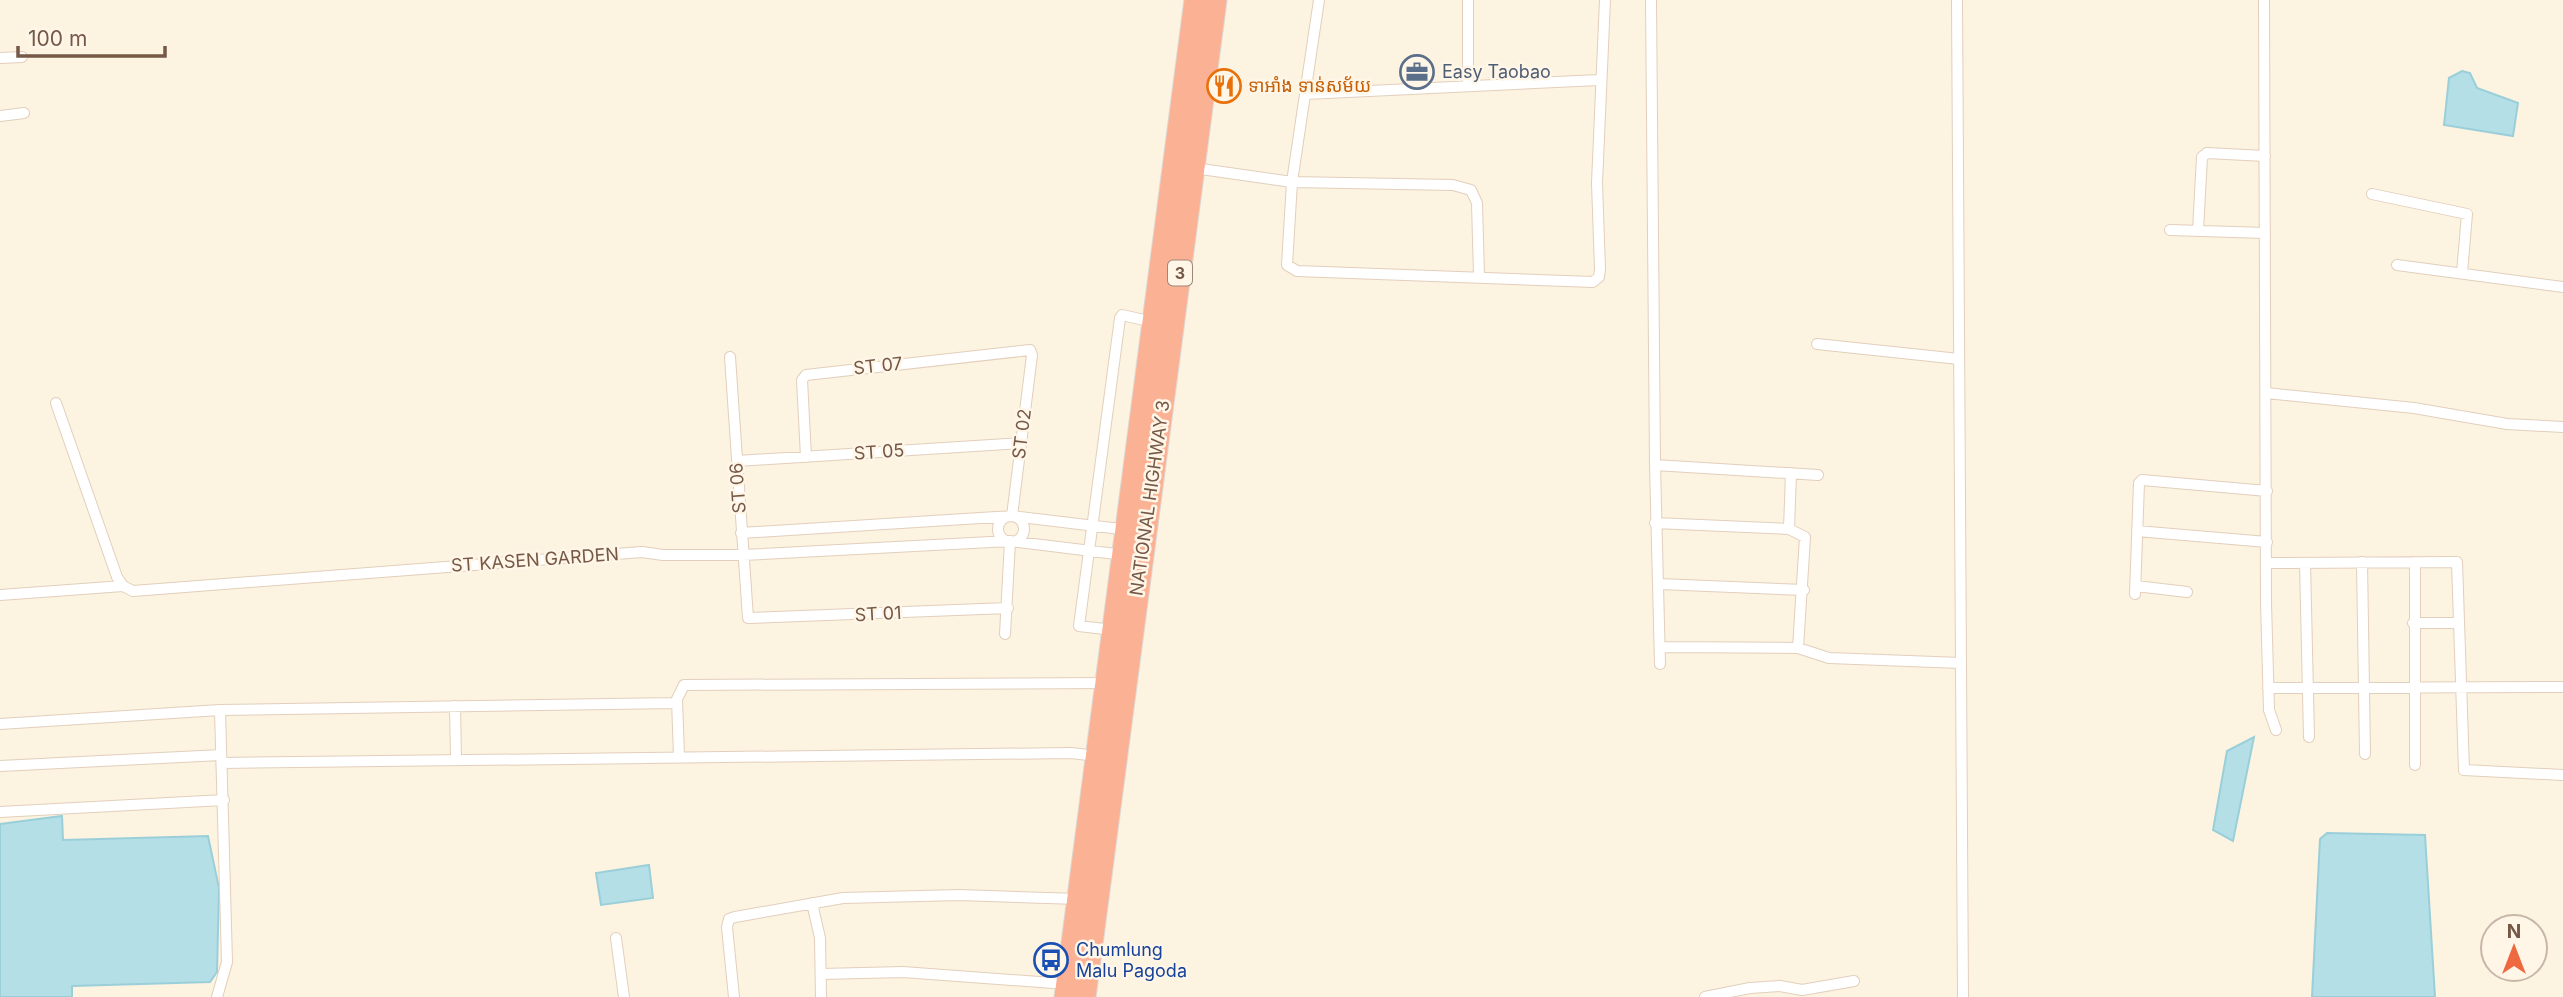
<svg xmlns="http://www.w3.org/2000/svg" width="2563" height="997" font-family="Inter,'Noto Sans Khmer',sans-serif">
	<style>
		.water { fill: #b4dfe7; stroke: #9acfda; stroke-width: 2 }
		.lines { fill: none; stroke-linecap: round; stroke-linejoin: round }
		.street-casing { stroke: #e2cfbc; stroke-width: 12 }
		.highway-casing { stroke: #ded7d3; stroke-width: 23 }
		.street { stroke: #fff; stroke-width: 10 }
		.highway { stroke: #fbb194; stroke-width: 21 }
		.labels { text-anchor: middle; stroke-width: 5; stroke-linejoin: round; paint-order: stroke }
		.shield { fill: #fff6e8; stroke: #9e8777; stroke-width: 2 }
		.shield-label { font-size: 16px; font-weight: bold; fill: #755846 }
		.service-label { font-size: 18px; fill: #4e5e75; stroke: #fff6e8; text-anchor: start }
		.food-label { font-size: 18px; fill: #c56008; stroke: #fff6e8; text-anchor: start }
		.street-label { font-size: 18px; fill: #755846; stroke: #fff6e8 }
		.transit-label { font-size: 18px; fill: #164399; stroke: #fff6e8; text-anchor: start }
	</style>
	<rect width="100%" height="100%" fill="#fdf3e1"/>
	<path class="water" d="M2462,71l8,2 7,15 41,15 -5,33 -69,-11 5,-47z
		M2254,737l-21,104 -20,-11 14,-79z
		M62,816l1,24 145,-4 11,52 -2,84 -7,10 -138,4v11h-72v-173z
		M2327,833l98,2 10,162h-123l8,-158z
		M649,865l4,33 -52,7 -5,-32z"/>
	<g class="lines">
		<g class="street-casing">
			<path id="street" d="M1319,0l-27,182 -5,83 10,6 296,11 6,-5 1,-8 -3,-86 8,-183
				M1468,0v86
				M1651,0l4,465
				M1957,0l6,997
				M2264,0l2,603 3,107 7,20
				M0,58l22,-1
				M1306,94l293,-14
				M0,116l24,-3
				M1194,168l98,14 161,3 18,5 6,13 2,73
				M2372,194l95,20 -5,59
				M2170,230l95,3
				M2198,230l4,-73 5,-4 58,3
				M2397,265l166,22
				M1817,344l142,15
				M730,357l18,261 260,-10
				M2266,393l148,15 93,16 56,3
				M56,403l61,174 6,9 10,5 509,-39 21,3h80l267,-14 114,14
				M806,457l-4,-77 4,-5 224,-25 2,5 -20,161
				M737,461l284,-18
				M998 529a13 13 0 1 1 26 0a13 13 0 1 1-26 0Z
				M1655,523l134,6 16,8 -7,111
				M1789,529l2,-56
				M2137,531l130,11
				M741,533l271,-17 117,14
				M2362,562l3,192
				M2415,562v203
				M2267,563l190,-1 7,208 99,5
				M2305,563l4,174
				M1659,584l145,6
				M2136,586l51,6
				M2135,594l4,-111 3,-3 125,11
				M0,595l123,-9
				M2413,623h45
				M1113,630l-34,-4 41,-308 2,-3 31,7
				M1005,634l5,-93
				M1660,647l138,1 31,10 132,5
				M1660,664l-5,-199 163,10
				M2268,688l295,-1
				M455,706l1,53
				M0,724l220,-14 457,-7
				M679,757l-2,-58 7,-14 422,-2
				M222,763l849,-10 26,3
				M0,766l221,-11
				M0,812l224,-12
				M812,903l8,35 1,59
				M616,938l8,59
				M821,974l82,-2 164,12
				M217,997l10,-35 -7,-252
				M734,997l-7,-70 2,-8 6,-2 108,-19 116,-3 119,4
				M1705,997l45,-9 30,-2 22,4 52,-9"/>
		</g>
		<g class="highway-casing">
			<path id="highway" d="M1065,997l130,-997
				M1085,997l131,-997"/>
		</g>
		<use href="#street" class="street"/>
		<use href="#highway" class="highway"/>
	</g>
	<defs>
		<g id="office-ring" transform="scale(1.75)"><circle r="9.5" fill="#fff6e8" stroke="#5c6f8a" stroke-width="1.5"/><path d="M-6-3h4V-5.5h4V-3h4V5H-6ZM-1-4.5V-3h2v-1.5ZM-6 0V1H6V0Z" fill="#5c6f8a"/></g>
		<g id="restaurant-ring" transform="scale(1.75)"><circle r="9.5" fill="#fff6e8" stroke="#e8710a" stroke-width="1.5"/><path d="M-5-6h1v4h1v-4h1v4h1v-4h1v5L-1.5 .5V6h-2V.5L-5-1ZM5-6V6H3V1.5H1.5Q1.5-4 5-6Z" fill="#e8710a"/></g>
		<g id="bus-ring" transform="scale(1.75)"><circle r="9.5" fill="#fff6e8" stroke="#1a4fb4" stroke-width="1.5"/><path d="M-5-6H5V4H4V6H2V4H-2V6H-4V4H-5ZM-3.5-4V0h7V-4ZM-3.5 1.2v1.5H-2V1.2ZM2 1.2v1.5H3.5V1.2Z" fill="#1a4fb4"/></g>
	</defs>
	<g fill-rule="evenodd">
		<use href="#office-ring" x="1417" y="72"/>
		<use href="#restaurant-ring" x="1224" y="86"/>
		<use href="#bus-ring" x="1051" y="960"/>
	</g>
	<g class="labels">
		<rect class="shield" x="1168" y="260.5" width="24" height="25" rx="5"/>
		<g class="shield-label">
			<text x="1180" y="279">3</text>
		</g>
		<g class="service-label">
			<text x="1442" y="78">Easy Taobao</text>
		</g>
		<g class="food-label">
			<text x="1248" y="92">ទាអាំង ទាន់សម័យ</text>
		</g>
		<g class="street-label">
			<text transform="translate(878 366) rotate(-6)" y="6">ST 07</text>
			<text transform="translate(1022 434) rotate(-83)" y="6">ST 02</text>
			<text transform="translate(879 452) rotate(-4)" y="6">ST 05</text>
			<text transform="translate(738 488) rotate(-94)" y="6">ST 06</text>
			<text transform="translate(1150 498) rotate(-82)" y="6">NATIONAL HIGHWAY 3</text>
			<text transform="translate(535 560) rotate(-4)" y="6">ST KASEN GARDEN</text>
			<text transform="translate(878 614) rotate(-3)" y="6">ST 01</text>
		</g>
		<g class="transit-label">
			<text x="1076" y="956">Chumlung<tspan x="1076" dy="21">Malu Pagoda</tspan></text>
		</g>
	</g>
	<g transform="translate(2514 948)"><circle r="33" fill="#fff6e8" stroke="#c8b7a7" stroke-width="2"/>
	<path d="M0-5L12 26L0 18L-12 26Z" fill="#ee693f"/>
	<text y="-10" font-size="19" font-weight="bold" text-anchor="middle" fill="#755846">N</text>
	</g>
	<path d="M18 46v10h147v-10" fill="none" stroke="#755846" stroke-width="3.5"/>
	<text x="28" y="46" font-size="21" fill="#755846" stroke="#fff6e8" stroke-width="5" paint-order="stroke">100 m</text>
</svg>
